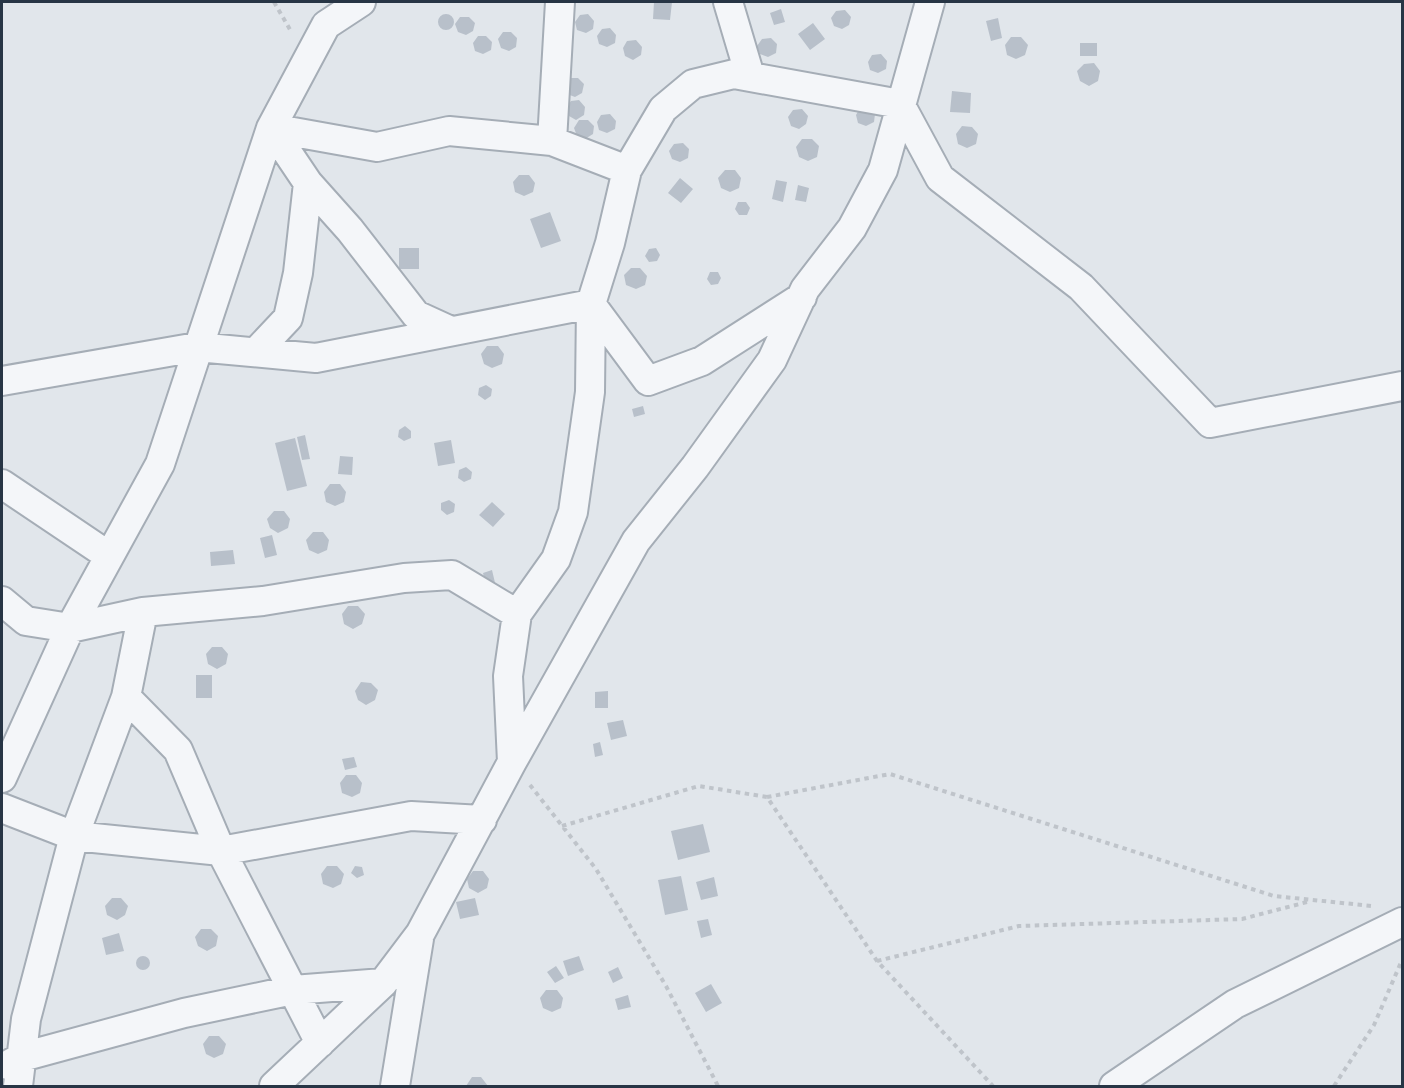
<svg xmlns="http://www.w3.org/2000/svg" width="1404" height="1088" font-family="Ubuntu,sans-serif">
	<style>
		.building { fill: #b8c0ca }
		.lines { fill: none; stroke-linecap: round; stroke-linejoin: round }
		.minor-casing { stroke: #a5adb6; stroke-width: 32 }
		.path { stroke: #bfc4ca; stroke-width: 4; stroke-dasharray: 4.5 4.5; stroke-linecap: butt }
		.minor { stroke: #f4f6f9; stroke-width: 28 }
	</style>
	<rect width="100%" height="100%" fill="#e1e6eb"/>
	<path class="building" d="M654,2h18l-2,18 -17,-1z
		M781,9l4,13 -11,3 -4,-12z
		M845,10l6,7 -2,8 -7,4 -8,-3 -3,-8 5,-7z
		M438 22a8 8 0 1 1 16 0a8 8 0 1 1-16 0Z
		M588,14l6,7 -1,8 -7,4 -9,-3 -2,-8 5,-7z
		M460,17h9l6,6 -2,8 -7,4 -8,-3 -3,-8z
		M998,18l4,20 -11,3 -5,-20z
		M813,23l12,16 -15,11 -12,-16z
		M610,28l6,7 -1,8 -8,4 -8,-3 -2,-8 5,-7z
		M503,32h8l6,6 -1,9 -7,4 -8,-3 -3,-9z
		M478,36h8l6,6 -1,8 -8,4 -8,-3 -2,-8z
		M1011,37h10l7,8 -3,10 -9,4 -9,-4 -2,-10z
		M771,38l6,6 -1,9 -8,4 -8,-3 -3,-8 5,-7z
		M636,40l6,7 -1,8 -8,5 -8,-4 -2,-8 4,-7z
		M1080,43h17v13h-17z
		M881,54l6,7 -1,8 -8,4 -8,-3 -2,-8 4,-7z
		M1094,63l6,8 -2,10 -9,5 -9,-5 -3,-10 7,-7z
		M569,78h9l6,6 -2,9 -7,4 -8,-3z
		M952,91l19,2 -1,20 -20,-1z
		M579,100l6,7 -1,8 -8,5 -7,-4 -3,-8 5,-7z
		M860,108l15,6 -1,8 -8,4 -8,-3 -2,-8z
		M802,109l6,7 -2,8 -7,5 -8,-3 -3,-9 5,-7z
		M610,114l6,7 -1,8 -8,4 -8,-3 -2,-8 4,-7z
		M579,120h9l6,6 -1,8 -8,5 -8,-3 -3,-8z
		M962,126l10,1 6,7 -2,10 -9,4 -9,-4 -2,-10z
		M802,139h10l7,7 -2,11 -9,4 -9,-4 -3,-10z
		M683,143l6,6 -1,9 -8,4 -8,-3 -3,-8 5,-7z
		M725,170h10l6,8 -2,10 -9,4 -9,-4 -3,-10z
		M519,175h10l6,8 -2,9 -9,4 -9,-4 -2,-10z
		M680,178l13,11 -12,14 -13,-10z
		M776,180l11,2 -4,20 -11,-3z
		M798,185l11,3 -3,14 -11,-2z
		M738,202h8l4,6 -3,7h-8l-4,-6z
		M550,212l11,29 -20,7 -11,-29z
		M399,248h20v21h-20z
		M656,248l4,7 -3,6 -8,1 -4,-6 4,-7z
		M631,268h9l7,8 -2,9 -9,4 -10,-4 -2,-10z
		M710,272h8l3,6 -3,6 -7,1 -4,-6z
		M487,346h11l6,8 -2,10 -10,4 -8,-4 -3,-10z
		M486,385l6,4 -1,7 -6,4 -7,-5 1,-7z
		M643,406l2,8 -11,3 -2,-8z
		M405,426l6,5v7l-7,3 -6,-4 1,-7z
		M305,435l5,24 -8,1 -5,-23z
		M295,438l12,48 -20,5 -12,-48z
		M451,440l4,23 -17,3 -4,-23z
		M340,456l13,1 -1,18 -14,-1z
		M466,467l6,5 -1,7 -7,3 -6,-4 1,-8z
		M330,484h10l6,8 -2,10 -9,4 -9,-4 -2,-10z
		M449,500l6,4 -1,8 -7,3 -6,-5v-7z
		M492,502l13,12 -12,13 -14,-12z
		M274,511h10l6,8 -2,9 -10,5 -8,-5 -3,-9z
		M313,532h10l6,8 -2,10 -9,4 -9,-4 -3,-10z
		M272,535l5,20 -12,3 -5,-20z
		M233,550l2,14 -24,2 -1,-14z
		M492,570l4,17 -9,2 -4,-16z
		M348,606h10l7,8 -3,10 -9,5 -9,-5 -2,-10z
		M212,647h10l6,7 -2,10 -9,5 -9,-5 -2,-10z
		M196,675h16v23h-16z
		M361,682l10,1 7,7 -3,10 -9,5 -8,-5 -3,-9z
		M608,691v17h-13v-16z
		M623,720l4,16 -16,4 -4,-17z
		M600,742l3,13 -8,2 -2,-13z
		M354,757l3,10 -12,3 -3,-11z
		M346,775h10l6,8 -2,10 -8,4 -10,-4 -2,-10z
		M703,824l7,28 -32,8 -7,-29z
		M327,866h10l7,8 -3,10 -8,4 -10,-4 -2,-10z
		M355,866l7,1 2,8 -7,3 -6,-5z
		M473,871h10l6,8 -2,9 -9,5 -9,-5 -2,-9z
		M681,876l7,34 -23,5 -7,-35z
		M714,877l4,19 -17,4 -5,-18z
		M112,898h9l7,8 -3,9 -8,5 -10,-5 -2,-9z
		M475,898l4,17 -19,4 -4,-17z
		M708,919l4,16 -11,3 -4,-17z
		M201,929h10l7,7 -2,10 -9,5 -9,-5 -3,-9z
		M119,933l5,18 -18,4 -4,-17z
		M136 963a7 7 0 1 1 14 0a7 7 0 1 1-14 0Z
		M579,956l5,14 -16,6 -5,-15z
		M556,966l8,12 -9,5 -8,-11z
		M618,967l5,11 -10,5 -5,-11z
		M711,984l11,19 -16,9 -11,-19z
		M546,990h11l6,8 -2,10 -9,4 -9,-4 -3,-10z
		M628,995l3,12 -13,3 -3,-11z
		M209,1036h10l7,8 -3,10 -9,4 -8,-4 -3,-10z
		M472,1077h9l7,9h-22z"/>
	<g class="lines">
		<g class="minor-casing">
			<path id="minor" d="M728,2l22,74
				M271,128l106,19 72,-16 103,10 75,29
				M552,141l8,-139
				M308,183l42,47 66,85 35,16
				M256,352l32,-34 10,-45 10,-90 -37,-55
				M2,381l195,-34 119,11 275,-54 57,77 54,-20 100,-64
				M2,484l107,72
				M2,601l24,20 44,7 73,-16 120,-11 141,-23 48,-3 65,39
				M143,612l-17,85 52,53 43,101 99,192
				M512,762l-4,-86 9,-62 39,-55 17,-47 17,-120 1,-88 19,-61 17,-73 36,-61 30,-25 41,-10 166,30 40,74 141,109 129,136 192,-37
				M2,778l68,-150 90,-164 111,-336 55,-103 35,-23
				M2,808l72,28 147,15 190,-35 71,4
				M8,1065l14,-8 162,-44 109,-23 90,-7
				M18,1086l8,-67 48,-183 52,-139
				M274,1086l109,-103 37,-49 92,-172 124,-221 59,-74 77,-107 33,-71 47,-61 31,-58 47,-168
				M395,1086l24,-147
				M1114,1086l121,-82 167,-82"/>
		</g>
		<path class="path" d="M274,2l18,31
			M530,785l66,84 70,117 52,100
			M767,797l123,-23 384,122 98,10
			M562,826l137,-40 68,11 110,164 116,125
			M877,961l142,-35 223,-7 69,-18
			M1334,1086l40,-61 28,-65"/>
		<use href="#minor" class="minor"/>
	</g>
	<rect width="1404" height="1088" fill="none" stroke="#273545" stroke-width="6"/>
</svg>
